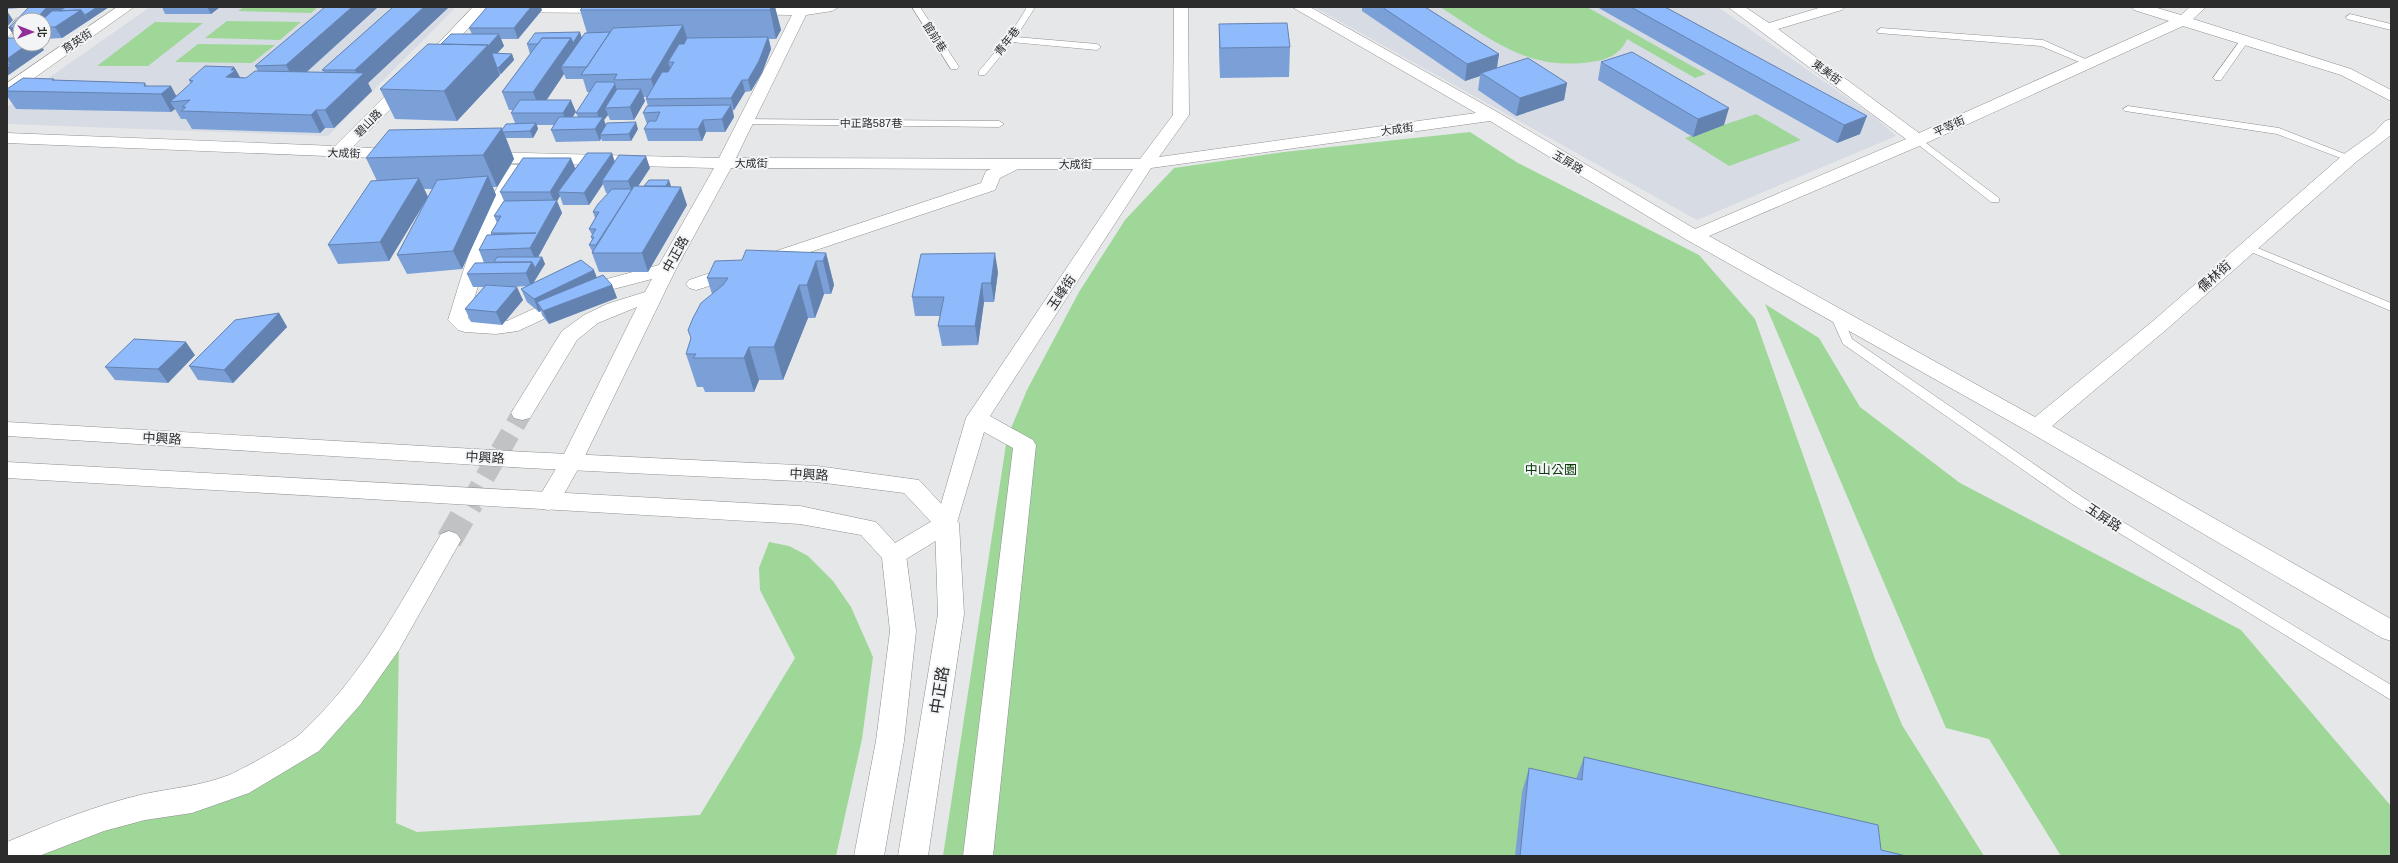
<svg xmlns="http://www.w3.org/2000/svg" width="2398" height="863" font-family="Arial,'Noto Sans TC',sans-serif">
	<style>
		.built { fill: #d7dbe3 }
		.green { fill: #9ed798 }
		.lines { fill: none; stroke-linecap: round; stroke-linejoin: round }
		.minor-tunnel-far1 { stroke: #c1c2c3; stroke-width: 20; stroke-dasharray: 20 10; stroke-linecap: butt }
		.minor-tunnel { stroke: #c1c2c3; stroke-width: 26; stroke-dasharray: 26 13; stroke-linecap: butt }
		.service-casing { stroke: #8d8e8f; stroke-width: 1 }
		.minor-casing { stroke: #8d8e8f; stroke-width: 1 }
		.tertiary-casing { stroke: #8d8e8f; stroke-width: 1 }
		.service { fill: #fff; fill-rule: evenodd }
		.minor { fill: #fff; fill-rule: evenodd }
		.tertiary { fill: #fff; fill-rule: evenodd }
		.wall { fill: #7ba0d8; fill-rule: evenodd }
		.shaded-wall { fill: #6482b0 }
		.building { fill: #8fbafb; stroke: #6482b0 }
		.labels { text-anchor: middle; stroke-width: 4; stroke-linejoin: round; paint-order: stroke }
		.far-street-label { font-size: 11px; fill: #2c2c2d; stroke: #f3f4f6 }
		.street-label { font-size: 13px; fill: #2c2c2d; stroke: #f3f4f6 }
		.park-label { font-size: 13px; fill: #083b06; stroke: #f3f4f6 }
		.near-street-label { font-size: 16px; fill: #2c2c2d; stroke: #f3f4f6 }
	</style>
	<rect width="100%" height="100%" fill="#e6e7e9"/>
	<path class="built" d="M150,7h306l-128,129 -321,-12v-17z
		M1314,7h404l158,111 20,18 -199,84z"/>
	<path class="green" d="M244,7h74l-7,6 -73,-2z
		M1440,7h147l119,67 -11,4 -68,-39c-6,15 -20,21 -36,23 -64,9 -100,-23 -151,-55z
		M227,21l74,1 -21,18 -75,-2z
		M155,22l48,1 -55,43h-51z
		M198,44l77,1 -23,18 -77,-1z
		M1756,114l45,26 -72,26 -44,-28z
		M1470,132l48,31 181,92 56,64 120,340 27,66 82,131h-1041l64,-418 20,-48 52,-98 46,-72 49,-52 110,-16z
		M1765,304l54,34 41,69 100,76 281,147 150,176v50h-330l-72,-117 -43,-11z
		M769,542l20,4 19,10 25,25 18,26 22,50 -11,82 -26,117h-829v-8l191,-58 89,-34 112,-117 -3,184 21,9 283,-17 95,-157 -35,-68 -1,-22z"/>
	<g class="lines">
		<path class="minor-tunnel-far1" d="M470,503l52,-90"/>
		<path class="minor-tunnel" d="M449,540l22,-38"/>
		<g class="service-casing">
			<path id="service" d="M912,7h8l39,60 -2,2h-6z
				M1025,7h8l1,2 -18,28 81,7 4,3 -4,3 -85,-8 -27,33h-6v-4l32,-38 15,-24z
				M2350,14l41,10v6l-44,-11 -1,-2z
				M17,18l7,2h-4v5l-13,13v-8z
				M1881,28l162,12 49,22 -8,2 -43,-18 -163,-13 -1,-2z
				M2242,38l7,2 -28,40h-6l-2,-2z
				M2128,106l151,22 76,30 -5,3 -4,-1 -69,-26 -152,-23 -2,-2z
				M744,119l255,2 5,3 -5,3 -258,-3 -2,-2z
				M1918,137l81,61v4h-8l-76,-60v-4z
				M2248,244l143,59v8l-147,-62 -2,-2z
				M1837,313l6,4 9,22 230,158 309,188v15l-319,-196 -229,-160 -12,-27z"/>
		</g>
		<g class="minor-casing">
			<path id="minor" d="M117,7h17l-121,86 -6,2v-12z
				M473,7h144l1,2 -7,4 -127,-1 -44,46h-10l-3,-3 3,-3z
				M745,7h94l-7,4 -26,4 -70,143 404,1 33,-44 1,-108h14l1,108 -30,42 317,-44 -184,-106h18l189,106 196,116 211,-90 -178,-132h17l24,16 53,-16h22l-2,3 -64,19 141,104 250,-112 -35,-11 -2,-3h22l27,8 9,-8h16l-13,12 158,50 40,21v11l-50,-26 -158,-49 -259,118 -215,92 326,181 118,-96 191,-167 31,-22 10,-11 6,-2v16l-35,27 -189,167 -115,97 339,193v22l-9,-3 -353,-206 -342,-192 -197,-119 -339,47 -161,248 43,24 3,5 -43,411h-30l50,-408 -29,-16 -29,97 -52,32 -9,3 -9,-3 -3,-6 3,-6 52,-31 29,-100 167,-249h-115l-18,9 -5,12 -292,98 -7,2 -7,-2 -3,-4 3,-4 292,-97 5,-12 5,-2 -260,-1 -55,101 -94,193 -26,46 -8,2 -8,-2 -4,-6 24,-40 77,-155 -39,16 -21,17 -47,78 -8,2 -8,-2 -3,-5 51,-82 22,-16 23,-11 38,-12 7,-13 -50,13 -84,39 -22,3 -31,-2 -7,-2 -10,-10c17,-54 31,-108 63,-155h12l3,4 -28,54 -30,95 2,2 37,1 81,-37 71,-19 55,-97 -230,-6 -6,-1 -3,-4 3,-4 6,-1 235,6 73,-143 -51,-1 -2,-3z
				M408,77l6,2 2,3 -2,3 -61,62 52,3 2,4 -2,4 -6,1 -392,-16v-10l328,13 67,-67z
				M449,531l8,3 4,6 -62,110 -39,55 -41,46 -70,42 -57,20 -47,7 -41,11 -65,25h-32v-14c45,-19 90,-37 137,-48 29,-6 57,-8 85,-19 14,-6 61,-32 71,-41 61,-55 100,-130 141,-200z"/>
		</g>
		<g class="tertiary-casing">
			<path id="tertiary" d="M7,422l520,30 290,14 102,14 40,43 5,91 -36,242h-30l40,-242 -3,-88 -31,-33 -87,-11 -290,-14 -520,-32z
				M7,462l793,44 76,16 30,33 10,76 -12,110 -20,115h-30l22,-115 14,-110 -8,-73 -21,-23 -61,-11 -793,-46z"/>
		</g>
		<use href="#service" class="service"/>
		<use href="#minor" class="minor"/>
		<use href="#tertiary" class="tertiary"/>
	</g>
	<path class="wall" d="M7,7h14l-2,1 -12,1z
		M29,7h36l-1,1 2,-1h43l-47,31 -18,1v-19h-24v24l24,6 -37,26v-38h9l-7,-10z
		M162,7h58l-9,7h-46z
		M378,7l-71,65h17l-2,-2 71,-63h56l-81,76 4,8 -38,37h-9l-5,5 -128,-4 -6,-10h-5l-6,-10 -4,3 -155,-3 -9,-13v-7l48,-9 90,3 2,3 29,10 15,-12 -2,-4 45,-13 6,10 6,1 12,-7 -3,-5z
		M583,7h192l6,23 -5,9h-7l2,10 -9,24 -11,18 -6,1 -11,18h-1l1,7 -9,15h-19l-4,9h-54l-4,-12 3,-5 -4,-11 5,-7 -2,-7 1,-2h-4l2,4 -11,19h-24l-2,-5 -4,5 2,5 32,4 -7,12h-29l-1,-3 -1,3 -44,1 -5,-12 3,-5h-17l1,4 -5,9h-27l8,21 -17,28h-4l3,8 -34,74 -55,5 -10,-19 36,-66h-9l4,8 -39,64 -51,3 -10,-19 49,-64 -11,-23 136,-28 13,-7 -4,-10 2,-3h-4l-7,-18 28,-38 -3,-10 55,-7 5,-4 -7,-23zM564,74l2,5h17l4,13h3l-14,21 2,4h-6l4,-5 -30,-12z
		M1362,7h63l74,47 -2,14 70,15 -3,17 -48,16 -38,-26 2,-14 -15,5 -103,-70z
		M1597,7h68l195,127 -23,9z
		M542,10l-24,29h-17l3,7 -7,7 15,1 2,6 -13,14h-2l1,1 -43,46 -62,-2 -15,-30 61,-45 31,-10 -3,-6z
		M1219,24l71,23 -1,30 -69,1 -1,-25z
		M1601,62l123,63 -31,12 -95,-57z
		M615,162l35,6 -12,18h33l16,19 -39,67h-49l-7,-19v-2l-3,-6 3,-5 -1,-3 1,-2 -3,-6 6,-11 -2,-6 15,-19h-2l-3,-9 -14,21h-26l-3,-9 -3,5 5,12 -24,44h4l3,7 -12,20 64,-7 15,8 5,13 -68,26 -7,-9 -1,-4 -2,1 -12,-10 -6,-13 6,-3 -14,1 10,13 -21,25 -31,-3 -6,-13 19,-22h-11l-6,-13 17,-11 -5,-13 12,-15v-2l6,-10 -3,-7 10,-15 -4,-9 75,-23z
		M826,253l8,32 -3,9h-7l-9,24h-7l-25,62h-24l-5,12h-49l-2,-5h-6l-11,-33 26,-60 -5,-16 35,-18z
		M998,272l-4,30h-10l-6,43 -36,1 -4,-20 2,-10h-25l-3,-19z
		M279,313l8,14 -54,56 -35,-3 -9,-14z
		M195,355l-27,28 -53,-3 -10,-13z
		M1584,757l297,93 25,6h-391l7,-64 7,-24 47,11z"/>
	<path class="shaded-wall" d="M47,7h18l-7,7 -14,6h-9z
		M97,7h12l-21,14 -3,-6z
		M207,7h13l-9,7z
		M352,7h26l-83,75 -9,-17z
		M424,7h25l-81,76 4,8 -38,37 -9,-18 34,-32 -4,-8z
		M531,7h10l1,3 -24,29 -4,-11z
		M771,7h4l6,23 -5,9 -6,-29z
		M81,10l7,11 -26,17 -7,-11z
		M7,11l6,9 -6,7z
		M683,25l5,16 -20,21 3,9 -14,26 -6,-18z
		M20,26v13h-4l-7,-11z
		M580,32l4,12 -23,23 3,7 -24,36 -7,-18 38,-54z
		M499,34l5,12 -11,12 7,17 -43,46 -13,-30z
		M768,37l3,12 -9,24 -11,18 -3,-11z
		M28,44h12l4,6 -37,26v-9l4,-2 -4,-6z
		M512,54l2,6 -13,14 -3,-6z
		M1499,54l-3,17 -15,2 -1,3 -15,5 2,-17z
		M234,67l2,3 9,17 -19,-10 5,-7z
		M742,80l3,12 -11,18 -3,-12z
		M1567,83l-3,17 -48,16 4,-18z
		M615,84l4,12 -14,12 3,7 -4,5 3,9 -7,6 1,3 -1,3 -5,-12 5,-8 -3,-8z
		M171,86l8,15 -9,1 5,7 -4,3 -10,-18z
		M641,89l4,12 -11,19 -4,-13z
		M571,100l5,12 -9,13 -4,-12z
		M731,105l3,12 -9,15 -3,-13z
		M1729,108l-5,17 -31,12 5,-18z
		M316,110l9,18 -5,5 -9,-18z
		M1867,116l-7,18 -23,9 7,-18z
		M703,120l3,12 -4,9 -4,-12z
		M636,122l2,7 -7,12 -2,-7z
		M536,123l2,6 -5,9 -3,-7z
		M502,128l12,31 -17,28 -14,-32z
		M612,153l4,12 -14,16 1,3 -14,21 -5,-12z
		M646,156l4,12 -17,26 -5,-13z
		M571,158l5,12 -18,22 2,4 -3,5 5,12 -26,48 -6,-13 25,-44 -5,-12z
		M488,176l8,19 -34,74 -9,-18z
		M419,178l9,19 -39,64 -9,-19z
		M669,180l2,6 -11,9z
		M681,187l6,18 -39,67 -6,-19z
		M826,253l8,32 -3,9 -8,-33z
		M995,253l3,19 -4,30 -3,-19z
		M542,257l3,7 -7,11 -3,-7z
		M816,261l8,33 -9,24 -8,-33z
		M532,262l6,13 -7,11 -5,-13z
		M594,270l5,13 -62,19 4,9 -2,1 -5,-13z
		M982,283l2,19 -6,43 -3,-19z
		M612,285l5,13 -68,26 -6,-13z
		M799,285l9,33 -25,62 -9,-33z
		M517,287l6,13 -21,25 -6,-13z
		M279,313l8,14 -54,56 -9,-13z
		M186,342l9,13 -27,28 -10,-14z
		M749,347l10,33 -5,12 -10,-34z"/>
	<path class="building" d="M29,7h18l-12,13h-15v6l-11,2z
		M66,7h31l-12,8 -4,-5 -22,1z
		M325,7h27l-66,58 -31,1z
		M393,7h31l-69,63h-33z
		M487,7h44l-17,21h-45z
		M583,7h188l-1,3h-190z
		M1382,7h43l74,47 -32,10z
		M1631,7h34l202,109 -23,9z
		M81,10l-26,17h-11v-7h-2l10,-9z
		M1287,23l3,24 -70,1 -1,-24z
		M683,25l-32,54 -37,1 3,-6 -36,1 32,-47z
		M580,32l-7,11 -2,-5h-29l-4,6h-11l8,-11z
		M610,32l-23,35h-26l24,-34z
		M451,34h48l-11,12v-1l-47,-1z
		M768,37l-9,24 -11,19h-6l-11,18 -85,1 16,-27h6l6,-10h-6l11,-18h5l3,-6z
		M7,38h13v6h8l-21,15z
		M542,38h29l-38,54h-31z
		M428,44l60,1 -44,46 -64,-2z
		M1632,52l97,56 -31,11 -97,-57z
		M493,53l19,1 -14,14h-1l-5,-14z
		M1528,58l39,25 -47,15 -39,-25z
		M7,64l4,1 -4,2z
		M205,66l29,1 -3,3h5l-10,7 20,1 9,-7 109,2 -39,37h-9l-5,5 -130,-4 5,-4h-4l8,-7 -20,2 23,-21 -4,-1z
		M23,78l31,1 -2,1 93,3 -1,3h27l-10,8 -154,-3v-2z
		M596,82h18l1,2 -18,29h-21z
		M617,89h24l-11,18 -25,1z
		M520,100h51l-8,13h-52z
		M731,105l-9,14 -19,1 -5,9h-54l5,-8h7l4,-9 -17,1 4,-7z
		M559,117h44l-8,12 -44,1z
		M636,122l-7,12 -29,1 7,-12z
		M536,123l-6,8 -27,1 -1,-2 4,-6z
		M502,128l-19,27 -117,3 23,-28z
		M587,153h25l-28,40 -26,-1z
		M619,155l27,1 -18,25h-26z
		M523,158h48l-21,34h-50z
		M488,176l-35,75 -56,4 40,-75z
		M419,178l-39,64 -52,3 43,-64z
		M649,180h20l-3,6h-22z
		M634,186l47,1 -39,66h-50z
		M612,189h20l-36,56h-7l5,-8h-3l5,-8h-7l10,-17h-6l5,-8z
		M557,200l-27,48 -51,2 8,-15 49,-2h-45l10,-17h-7l10,-15z
		M746,250l80,3 -3,8h-7l-9,24h-8l-25,62h-25l-5,11h-51l3,-4h-10l5,-16 -3,-8 5,-12 8,-15 22,-18 5,-7h-21l8,-17 27,-1z
		M995,253l-4,30h-9l-7,43h-37l6,-29h-32l9,-43z
		M497,257h45l-7,11 -3,-6h-38z
		M581,260l13,10 -60,29 -13,-10z
		M532,262l-6,11 -59,1 8,-11z
		M603,275l9,10 -69,26 -6,-9z
		M486,285l31,2 -21,25 -31,-3z
		M279,313l-55,57 -35,-4 46,-46z
		M134,339l52,3 -28,27 -53,-2z
		M1584,757l294,68 3,25 25,6h-386l9,-88 53,12z"/>
	<g class="labels">
		<g class="far-street-label">
			<text transform="translate(935 37) rotate(57)" y="4">館前巷</text>
			<text transform="translate(77 41) rotate(-34)" y="4">育英街</text>
			<text transform="translate(1007 41) rotate(-52)" y="4">青年巷</text>
			<text transform="translate(1827 72) rotate(36)" y="4">東美街</text>
			<text transform="translate(368 123) rotate(-46)" y="4">碧山路</text>
			<text x="871" y="127">中正路587巷</text>
			<text transform="translate(1949 126) rotate(-25)" y="4">平等街</text>
			<text transform="translate(1397 129) rotate(-8)" y="4">大成街</text>
			<text transform="translate(344 153) rotate(2)" y="4">大成街</text>
			<text transform="translate(1568 162) rotate(31)" y="4">玉屏路</text>
			<text x="751" y="167">大成街</text>
			<text x="1075" y="168">大成街</text>
		</g>
		<g class="street-label">
			<text transform="translate(675 254) rotate(-61)" y="5">中正路</text>
			<text transform="translate(2214 276) rotate(-42)" y="5">儒林街</text>
			<text transform="translate(1061 292) rotate(-56)" y="5">玉峰街</text>
			<text transform="translate(162 438) rotate(3)" y="5">中興路</text>
			<text transform="translate(485 457) rotate(3)" y="5">中興路</text>
			<text transform="translate(809 474) rotate(3)" y="5">中興路</text>
			<text transform="translate(2104 517) rotate(33)" y="5">玉屏路</text>
		</g>
		<g class="park-label">
			<text x="1551" y="474">中山公園</text>
		</g>
		<g class="near-street-label">
			<text transform="translate(939 690) rotate(-81)" y="6">中正路</text>
		</g>
	</g>
	<rect width="2398" height="863" fill="none" stroke="#2c2c2d" stroke-width="16"/>
	<g transform="translate(32 32) rotate(90)"><circle r="19" fill="#f3f4f6" stroke="#a3a4a6"/>
	<path d="M0-3L7 15L0 10L-7 15Z" fill="#8f2e96"/>
	<text y="-6" font-size="11" font-weight="bold" text-anchor="middle" fill="#2c2c2d">北</text>
	</g>
</svg>
